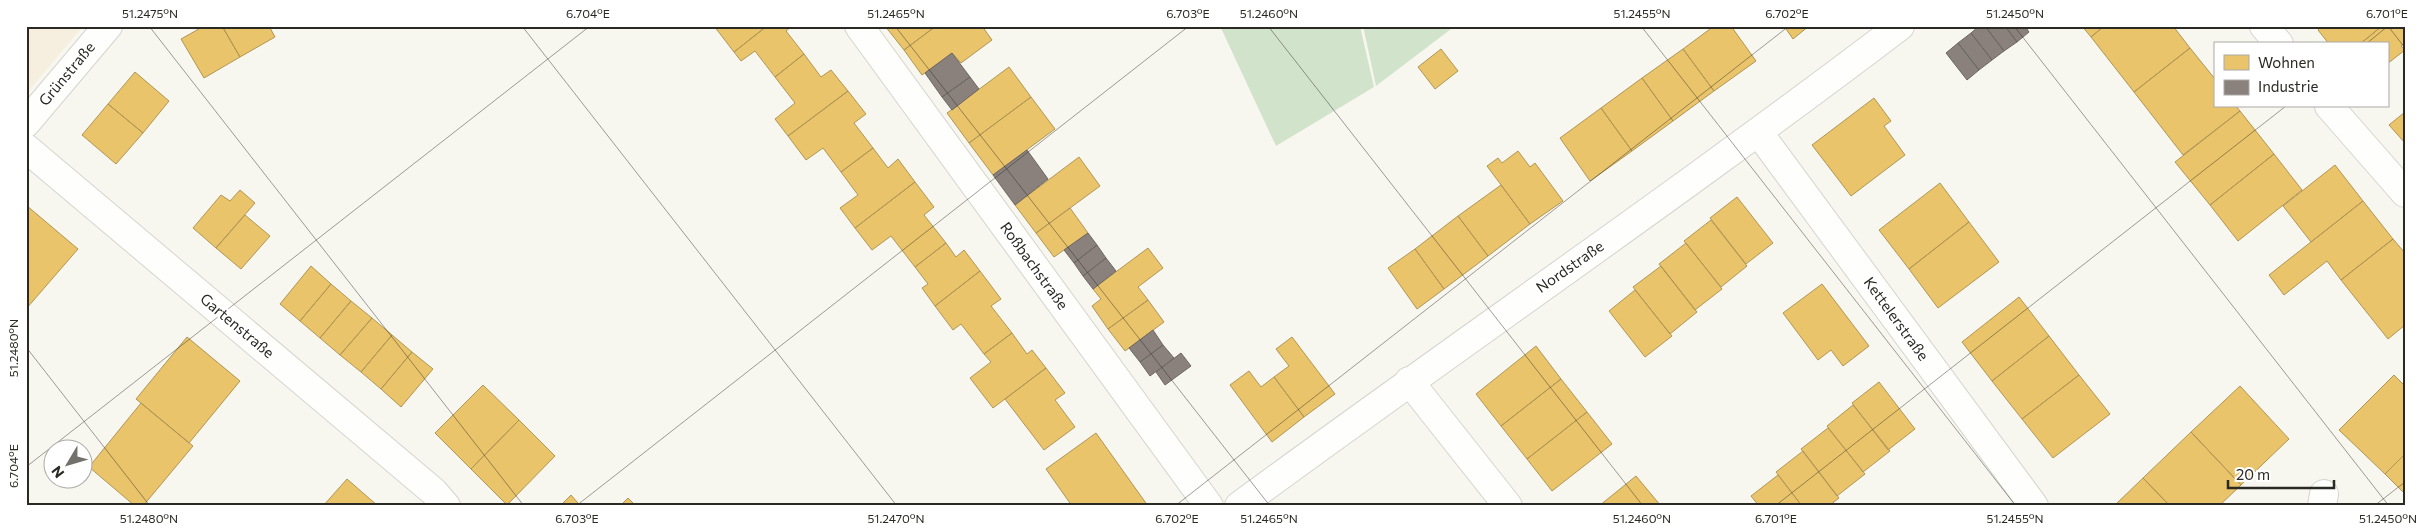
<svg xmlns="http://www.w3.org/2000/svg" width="2431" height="532" font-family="Commissioner,sans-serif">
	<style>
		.commercial { fill: #f6eedf }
		.park { fill: #d1e4cb }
		.homes { fill: #e9c46a; stroke: #b09655 }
		.industry { fill: #8a817c; stroke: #6d6762 }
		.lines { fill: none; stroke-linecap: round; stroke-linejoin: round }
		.minor-casing { stroke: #d5d4ce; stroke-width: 30 }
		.minor { stroke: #fefefd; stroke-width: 28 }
		.ticks { fill: none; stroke: #2a2924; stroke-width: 1; stroke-opacity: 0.45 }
		.labels { text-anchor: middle; stroke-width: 5; stroke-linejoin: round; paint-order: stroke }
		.street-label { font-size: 15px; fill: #2a2924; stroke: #fff }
		.neatline { fill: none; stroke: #2a2924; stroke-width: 2 }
		.ticks-label { font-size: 12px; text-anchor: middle; fill: #2a2924 }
	</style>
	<rect width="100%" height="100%" fill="#f8f7ef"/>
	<path class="commercial" d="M26,26h57l-57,68z"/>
	<path class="park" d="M1220,26h140l14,61 -98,59z
		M1363,26h92l-79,60z"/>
	<path class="homes" d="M204,26h18l18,31 -36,21 -23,-39z
		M222,26h47l6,11 -35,20z
		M714,26h53l-33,26z
		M767,26h25l-6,5 18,23 -29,23 -20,-26 -14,10 -7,-9z
		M885,26h51l-32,24z
		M936,26h14l2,3 3,-3h27l10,14 -31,23 -9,-10 -30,22 -18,-25z
		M1714,26h17l25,35 -42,30 -31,-42z
		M1784,26h25l-16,13z
		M2082,26h22l-13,11z
		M2104,26h69l17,22 -56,44 -43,-55z
		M2322,26h60l-22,18h-31l-11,-14z
		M2382,26h23v17l-4,3 4,4 -18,14v-20h-27z
		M2190,48l25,31v27h21l4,5 -57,44 -49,-63z
		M1441,49l17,22 -23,18 -17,-22z
		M1683,49l31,42 -41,30 -31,-43z
		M804,54l17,23 10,-7 17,21 -60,45 -13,-17 20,-16 -20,-26z
		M1009,67l22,30 -62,46 -22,-30z
		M135,72l34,29 -26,32 -35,-29z
		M1642,78l31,43 -41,30 -31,-43z
		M848,91l18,23 -12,9 19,25 -32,24 -18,-24 -17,12 -18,-24z
		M1031,97l24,32 -62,46 -24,-32z
		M1874,98l17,23 -7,5 21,29 -54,41 -39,-51z
		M108,104l35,29 -27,31 -34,-29z
		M1601,108l31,43 -42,30 -30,-43z
		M2240,111l34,43 -64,51 -35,-43z
		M2405,112v31l-16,-18z
		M873,148l15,20 10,-9 17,23 -60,46 -15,-20 18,-13 -17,-23z
		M1518,151l12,16 5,-4 28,38 -33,23 -43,-58 11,-8 4,5z
		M2274,154l28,36 -64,51 -28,-36z
		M1079,157l21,29 -64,47 -21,-28z
		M2335,165l28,36 -52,41 -28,-36z
		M915,182l19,25 -10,8 22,28 -31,24 -24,-31 -19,14 -17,-22z
		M1940,183l29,39 -60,47 -30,-39z
		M1501,185l29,39 -42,32 -30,-40z
		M240,190l15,13 -39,45 -23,-20 28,-33 9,6z
		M1737,197l36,46 -27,21 -36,-46z
		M2363,201l30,38 -52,41 -14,-19 -43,34 -15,-20z
		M26,205l52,44 -52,60z
		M1070,208l18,25 -34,24 -18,-24z
		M245,215l25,21 -29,33 -25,-21z
		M1458,216l30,40 -44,33 -29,-40z
		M1711,220l36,46 -26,21 -37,-46z
		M1969,222l30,40 -61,46 -29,-39z
		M2393,239l12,14v72l-17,14 -47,-59z
		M946,243l10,14 8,-7 16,21 -45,35 -13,-18 6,-4 -13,-17z
		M1686,243l36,46 -27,21 -36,-46z
		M1148,248l15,20 -25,19 10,13 -40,29 -16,-23 9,-7 -8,-10z
		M1415,249l29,40 -27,20 -29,-41z
		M311,266l20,18 -31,37 -20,-17z
		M1661,266l36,46 -27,22 -37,-47z
		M980,271l21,28 -10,7 21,27 -28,21 -23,-30 -8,6 -18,-24z
		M331,284l20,17 -31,37 -20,-17z
		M1822,284l47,62 -26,20 -12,-16 -13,10 -35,-47z
		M1635,290l37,46 -27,21 -36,-46z
		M2019,297l30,39 -57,45 -30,-39z
		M1148,300l16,22 -39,29 -17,-22z
		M351,301l21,17 -32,37 -20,-17z
		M372,318l20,17 -31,37 -21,-17z
		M1012,333l15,21 5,-4 14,18 -53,40 -23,-30 21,-16 -7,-8z
		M392,335l20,17 -31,37 -20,-17z
		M2049,336l30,39 -57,44 -30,-38z
		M187,337l53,44 -51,62 -53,-44z
		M1292,337l43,57 -31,23 -30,-40 15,-11 -13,-17z
		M1536,346l25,33 -60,47 -25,-32z
		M412,352l21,17 -32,38 -20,-18z
		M1046,368l19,25 -10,7 20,27 -31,23 -39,-51z
		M1249,371l12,16 13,-10 30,40 -32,25 -42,-57z
		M2079,375l31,39 -57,44 -31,-39z
		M2394,375l11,11v68l-20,20 -46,-44z
		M1561,379l26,33 -60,47 -26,-33z
		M1879,382l36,47 -27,21 -36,-47z
		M483,385l36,35 -48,49 -36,-36z
		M2240,386l49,53 -48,46 -50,-53z
		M141,403l52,43 -50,60h-8l-46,-39z
		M1853,405l37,46 -27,21 -36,-46z
		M1587,412l25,32 -60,47 -25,-32z
		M519,420l36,36 -48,49 -36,-36z
		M1828,428l37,46 -28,22 -36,-47z
		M2191,432l50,53 -22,21h-49l-27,-28z
		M1096,433l52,73h-76l-26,-37z
		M1803,451l36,47 -10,8h-27l-26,-34z
		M2405,454v40l-20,-20z
		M1778,475l24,31h-43l-8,-10z
		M1636,476l25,30h-62z
		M2143,478l27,28h-56z
		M347,479l31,27h-55z
		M571,495l7,8 -3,3h-15z
		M628,498l8,8h-16z"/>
	<path class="industry" d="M1979,26h6l19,25 -12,9 -21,-27z
		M1985,26h20l12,16 -13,9z
		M2005,26h20l4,6 -12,10z
		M1971,33l21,27 -13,10 -21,-27z
		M1958,43l21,27 -12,10 -21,-27z
		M952,53l18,24 -28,20 -17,-24z
		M970,77l9,12 -27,21 -10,-13z
		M1027,150l21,29 -33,26 -22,-30z
		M1088,233l9,12 -23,18 -10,-13z
		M1097,245l9,13 -23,18 -9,-13z
		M1106,258l10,13 -23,18 -10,-13z
		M1153,330l10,15 -23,17 -11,-14z
		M1163,345l11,13 -24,18 -10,-14z
		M1181,353l10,13 -26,19 -9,-13z"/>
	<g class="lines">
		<g class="minor-casing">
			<path id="minor" d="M859,26l350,480
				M2264,26l15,18
				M2329,106l76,87
				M26,123l82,-97
				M1759,133l275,373
				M26,148l408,344 12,14
				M1409,381l99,125
				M1239,506c219,-161 444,-315 661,-480
				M2322,506l2,-12"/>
		</g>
		<use href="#minor" class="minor"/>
	</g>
	<path class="ticks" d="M149,26l375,480M522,26l375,480M895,26l375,480M1268,26l375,480M1641,26l375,480M2014,26l375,480M2388,26l17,22M2366,44l22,-18M26,347l124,159M26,467l564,-441M576,506l613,-480M1175,506l614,-480M1775,506l511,-400M2374,506l31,-24"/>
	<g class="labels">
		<g class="street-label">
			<text transform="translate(67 74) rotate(-50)" y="5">Grünstraße</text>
			<text transform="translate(1034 266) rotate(54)" y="5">Roßbachstraße</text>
			<text transform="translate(1570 267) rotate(-35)" y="5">Nordstraße</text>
			<text transform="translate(1896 319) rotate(54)" y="5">Kettelerstraße</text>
			<text transform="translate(237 326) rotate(40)" y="5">Gartenstraße</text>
		</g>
	</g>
	<rect width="2431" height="532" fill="none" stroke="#ffffff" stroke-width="55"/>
	<rect x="2214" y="42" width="175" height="65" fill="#ffffff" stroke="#aaa9a7"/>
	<rect x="2224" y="55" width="25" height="15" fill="#e9c46a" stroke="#aaa9a7"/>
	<text x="2258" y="68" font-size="15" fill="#2a2924">Wohnen</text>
	<rect x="2224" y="80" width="25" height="15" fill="#8a817c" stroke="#aaa9a7"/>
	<text x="2258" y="92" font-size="15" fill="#2a2924">Industrie</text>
	<g transform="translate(68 464) rotate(232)"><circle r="24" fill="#ffffff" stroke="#aaa9a7"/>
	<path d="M0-4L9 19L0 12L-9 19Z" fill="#72716b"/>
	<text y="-8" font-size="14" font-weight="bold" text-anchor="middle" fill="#2a2924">N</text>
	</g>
	<path d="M2228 480v8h106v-8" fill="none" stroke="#2a2924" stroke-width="2.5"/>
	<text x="2236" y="480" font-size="15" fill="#2a2924" stroke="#ffffff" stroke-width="4" paint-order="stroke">20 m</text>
	<rect x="28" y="28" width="2376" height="476" class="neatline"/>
	<g class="ticks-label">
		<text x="150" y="18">51.2475°N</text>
		<text x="588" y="18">6.704°E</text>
		<text x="896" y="18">51.2465°N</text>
		<text x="1188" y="18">6.703°E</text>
		<text x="1269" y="18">51.2460°N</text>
		<text x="1642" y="18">51.2455°N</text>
		<text x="1787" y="18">6.702°E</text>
		<text x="2015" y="18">51.2450°N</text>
		<text x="2387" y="18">6.701°E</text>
		<text transform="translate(14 348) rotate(-90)" y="4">51.2480°N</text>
		<text transform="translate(14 466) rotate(-90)" y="4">6.704°E</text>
		<text x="149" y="523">51.2480°N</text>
		<text x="577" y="523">6.703°E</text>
		<text x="896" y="523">51.2470°N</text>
		<text x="1177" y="523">6.702°E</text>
		<text x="1269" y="523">51.2465°N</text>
		<text x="1642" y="523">51.2460°N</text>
		<text x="1776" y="523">6.701°E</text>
		<text x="2015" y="523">51.2455°N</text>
		<text x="2388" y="523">51.2450°N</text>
	</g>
</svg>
